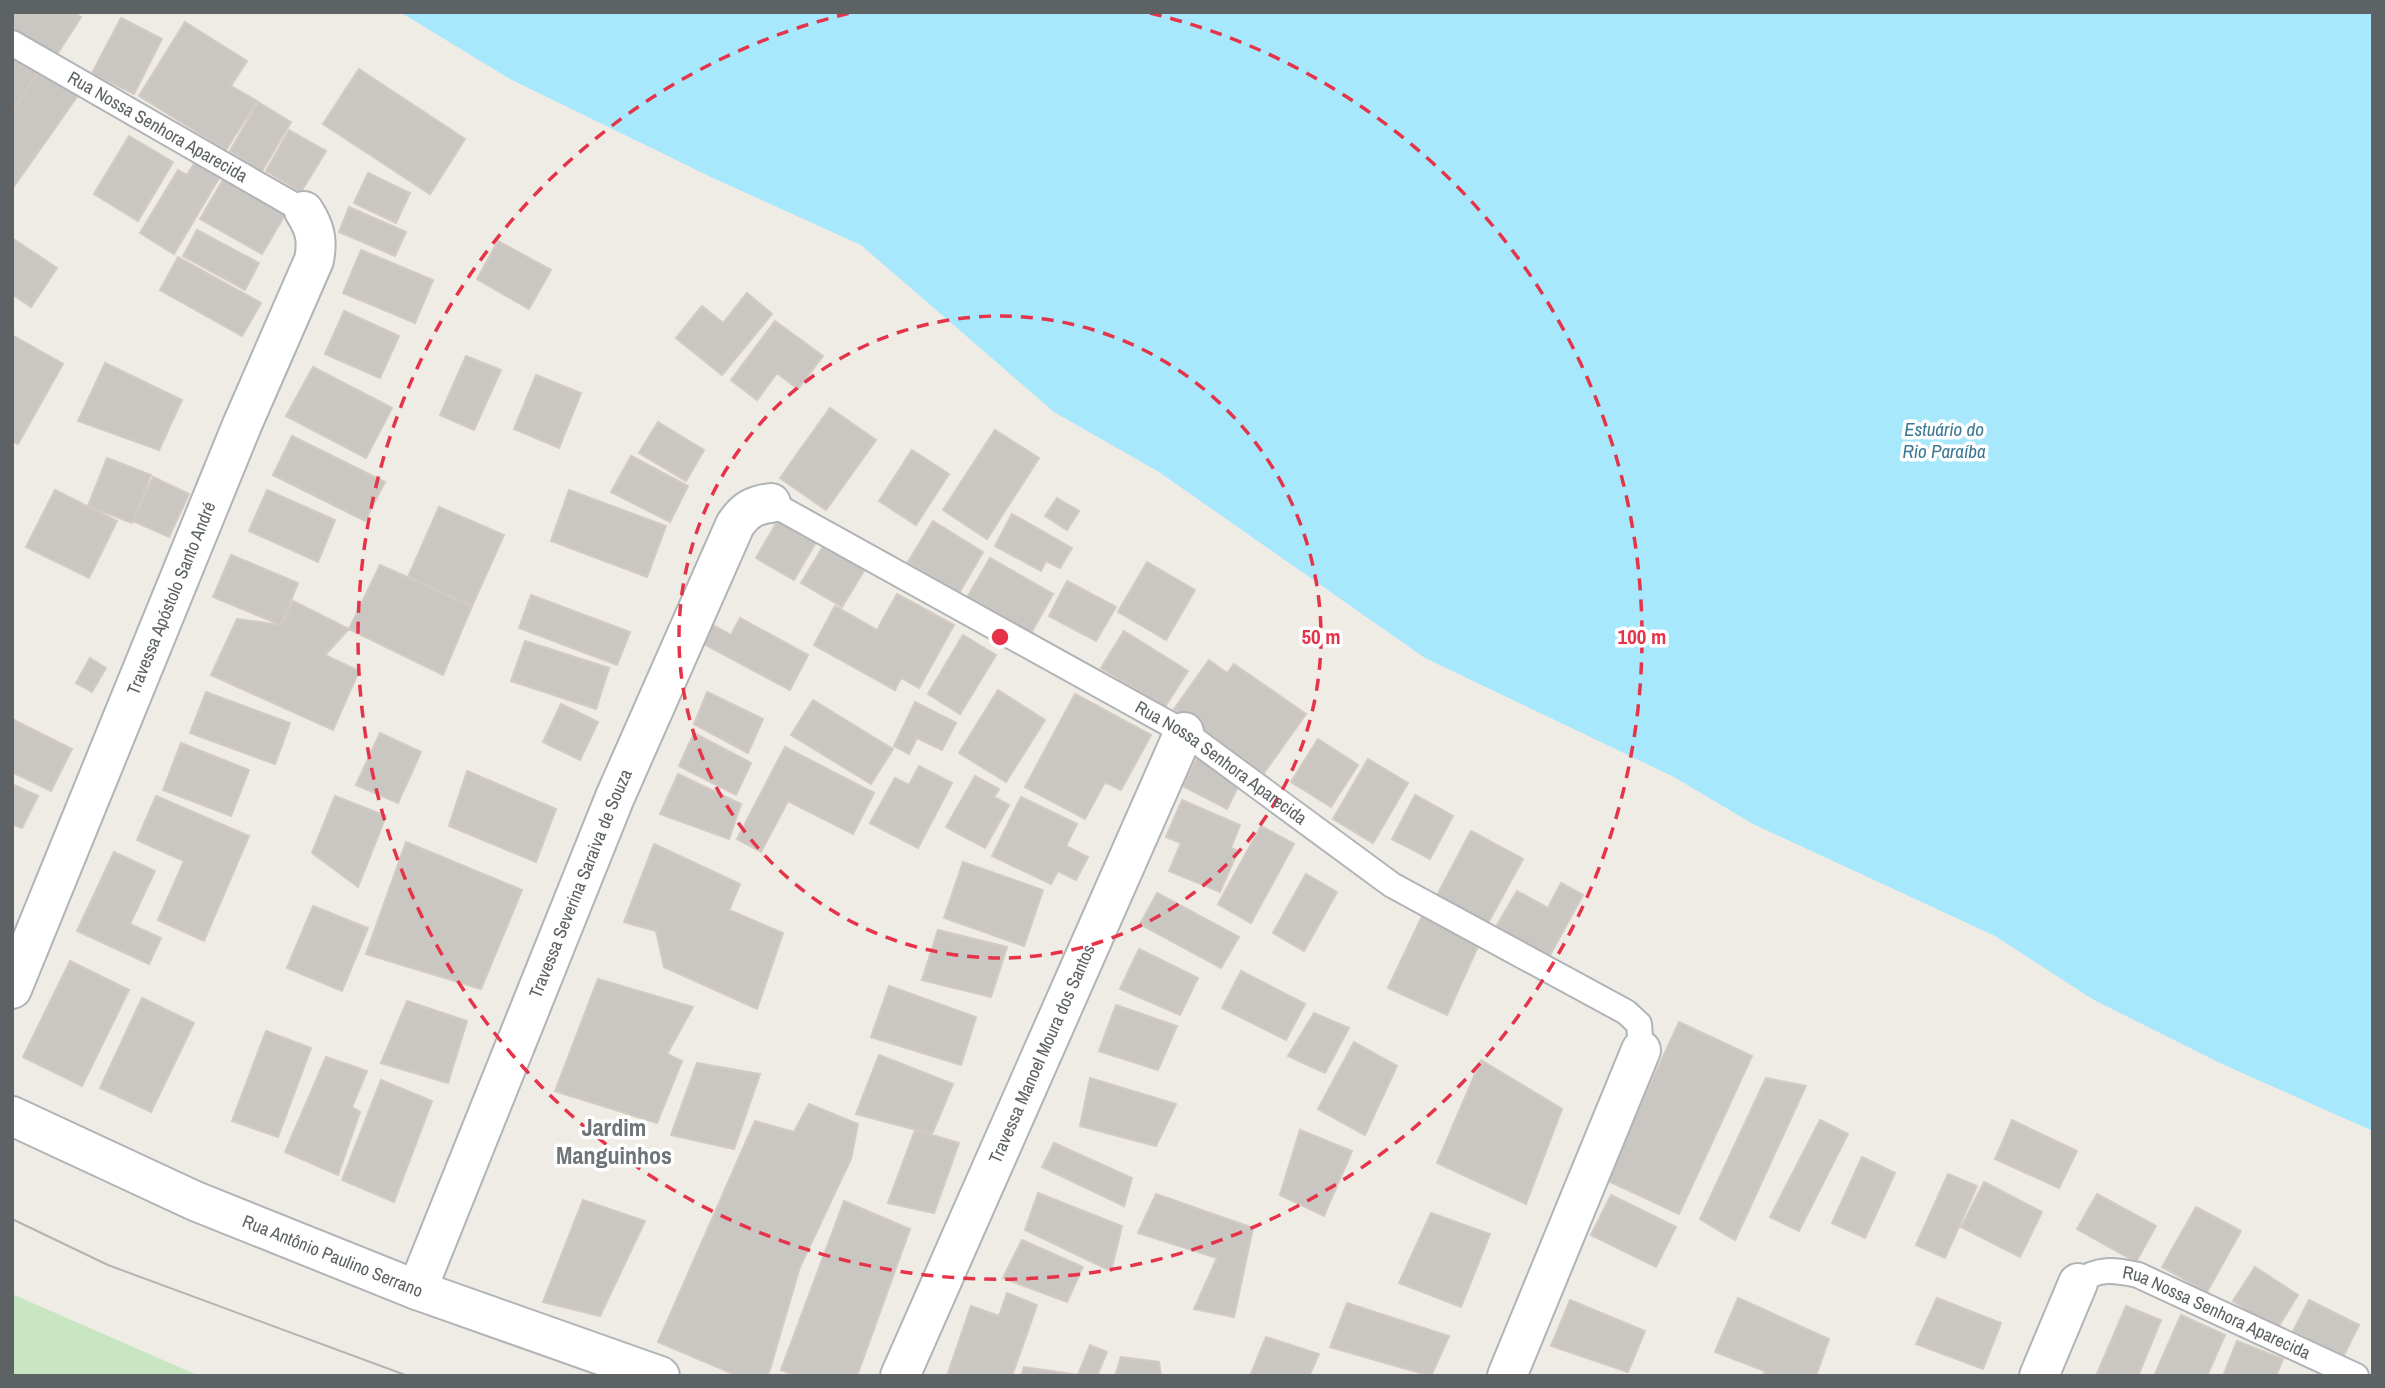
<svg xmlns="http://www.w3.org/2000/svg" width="2385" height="1388" font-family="'Archivo Narrow',sans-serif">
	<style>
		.green { fill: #c9e6c2 }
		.water { fill: #a7e8fd }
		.building { fill: #cac6c2; stroke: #d3cbc3; stroke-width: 2 }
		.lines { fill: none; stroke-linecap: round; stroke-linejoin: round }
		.service-casing { stroke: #b0b4b7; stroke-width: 28 }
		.minor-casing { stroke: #b0b4b7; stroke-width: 42 }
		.service { stroke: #fff; stroke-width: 24 }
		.minor { stroke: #fff; stroke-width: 38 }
		.tram { stroke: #b3b4b5; stroke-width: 2 }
		.ring { fill: none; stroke: #e53449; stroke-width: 3.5; stroke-dasharray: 12 9 }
		.labels { text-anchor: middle; stroke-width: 7; stroke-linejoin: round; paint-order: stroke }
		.street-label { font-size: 18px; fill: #5d6265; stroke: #fff }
		.water-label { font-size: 19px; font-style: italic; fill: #3b7895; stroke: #fff }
		.district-label { font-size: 24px; font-weight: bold; fill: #6e7477; stroke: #fff }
		.centre { fill: #e53449; stroke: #fff; stroke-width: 3.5 }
		.ring-label { font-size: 21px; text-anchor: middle; font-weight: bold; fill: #e53449; stroke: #fff; stroke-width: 7; stroke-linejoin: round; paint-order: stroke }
	</style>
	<rect width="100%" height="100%" fill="#efebe5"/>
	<path class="green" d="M12,1294l183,80 4,2h-187z"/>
	<path class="water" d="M400,12h1973v1119l-151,-67 -128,-64 -99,-64 -242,-112 -79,-47 -249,-119 -266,-186 -105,-60 -193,-167 -148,-67 -203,-99z"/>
	<path class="building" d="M12,12h61l8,5 -27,42 -42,-27z
		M121,18l41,21 -28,55 -42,-21z
		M185,22l62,39 -16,25 26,15 -31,49 -87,-54z
		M12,51l28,18 -28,42z
		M40,69l39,25 -67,95v-78z
		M359,69l106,70 -35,55 -107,-70z
		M258,102l33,20 -29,49 -32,-20z
		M289,130l37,21 -25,41 -35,-21z
		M129,136l44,26 -35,59 -44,-27z
		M197,159l25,14 -48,81 -34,-21 38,-63 9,5z
		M368,173l42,20 -14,30 -42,-20z
		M224,178l62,35 -24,41 -62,-35z
		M349,207l57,25 -11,24 -56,-24z
		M197,230l62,33 -14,27 -62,-34z
		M12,238l45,30 -26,39 -19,-13z
		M498,241l53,29 -22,39 -52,-30z
		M361,250l72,30 -18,43 -72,-30z
		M178,257l83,46 -19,33 -82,-46z
		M747,293l25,21 -50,61 -46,-37 26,-32 21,17z
		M344,311l55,25 -19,42 -55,-24z
		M775,321l48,35 -25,33 -21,-16 -20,27 -26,-20z
		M12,335l51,29 -45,80 -6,-3z
		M466,356l35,14 -27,60 -34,-15z
		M105,363l77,37 -23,50 -81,-29z
		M313,367l79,41 -26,50 -80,-42z
		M536,375l45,18 -22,55 -45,-19z
		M830,408l46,32 -50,70 -46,-32z
		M658,422l46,28 -18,31 -47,-28z
		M995,430l44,28 -52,81 -44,-29z
		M292,436l93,46 -20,39 -92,-46z
		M912,450l37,24 -33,51 -37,-24z
		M631,456l57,30 -18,36 -59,-30z
		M107,458l44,17 -19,48 -44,-17z
		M153,477l36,17 -20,43 -36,-16z
		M55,490l62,31 -28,57 -63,-31z
		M267,490l68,30 -17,42 -69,-31z
		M569,490l97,36 -19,51 -96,-36z
		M1057,498l22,13 -12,19 -22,-14z
		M439,507l65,28 -32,71 -64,-29z
		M1012,514l60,34 -12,20 -14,-7 -5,10 -46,-25z
		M778,520l38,22 -22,38 -38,-22z
		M933,521l50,31 -24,41 -51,-31z
		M824,545l41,24 -23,38 -41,-24z
		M231,555l67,28 -17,42 -68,-28z
		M990,558l63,36 -24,43 -64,-36z
		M1147,562l48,28 -29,50 -48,-28z
		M380,565l92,41 -29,69 -94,-46z
		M1067,581l49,26 -20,34 -47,-25z
		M897,594l57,31 -35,63 -18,-10 -6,12 -81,-45 21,-39 42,24z
		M531,595l99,37 -13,33 -98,-37z
		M293,601l56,28 -24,26 34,16 -26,59 -122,-55 26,-56 44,6z
		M740,618l68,37 -18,35 -86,-46 9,-19 18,10z
		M1124,631l64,40 -23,36 -64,-39z
		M963,635l33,20 -36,59 -32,-20z
		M525,641l84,27 -13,41 -85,-28z
		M90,658l16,10 -14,24 -16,-9z
		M1209,660l18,13 7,-9 72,50 -42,59 -90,-64z
		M998,690l47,30 -39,62 -47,-29z
		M206,692l84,31 -15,41 -85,-31z
		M707,692l56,27 -15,34 -54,-29z
		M1075,694l76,41 -30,55 -16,-8 -20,37 -60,-32z
		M813,700l80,49 -22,35 -80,-49z
		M915,702l41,21 -14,27 -25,-12 -8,16 -15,-8z
		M561,704l37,18 -18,38 -37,-18z
		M12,719l60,30 -21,42 -39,-19z
		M380,733l41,19 -23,51 -42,-18z
		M694,733l57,30 -15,32 -57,-29z
		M1318,739l40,26 -27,42 -40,-25z
		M181,743l68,27 -18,46 -68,-26z
		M785,747l89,46 -21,41 -65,-33 -27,51 -24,-13z
		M1199,754l44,23 -16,32 -44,-23z
		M1368,759l40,24 -35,60 -40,-24z
		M919,766l33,17 -34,65 -48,-25 25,-45 14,7z
		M467,771l89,38 -20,53 -87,-36z
		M678,774l63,30 -12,35 -69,-25z
		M975,776l24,13 -5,8 15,8 -24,43 -39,-21z
		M12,784l26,12 -16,32 -10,-4z
		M1415,795l38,21 -23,43 -38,-20z
		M156,796l93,40 -45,105 -46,-21 26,-59 -47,-21z
		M335,796l51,20 -28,71 -46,-34z
		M1021,797l56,27 -11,22 22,11 -12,23 -18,-9 -7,13 -59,-28z
		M1182,800l58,25 -9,23 7,3 -18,41 -51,-21 12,-28 -15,-6z
		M1261,826l33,18 -43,79 -33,-19z
		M1471,831l52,28 -36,66 -51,-28z
		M406,842l116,48 -41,99 -115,-35z
		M654,844l86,40 -11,26 54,23 -26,76 -93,-42 -8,-36 -32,-9z
		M114,852l41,19 -25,53 31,14 -12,26 -72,-33z
		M963,862l80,28 -19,56 -80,-28z
		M1306,874l31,18 -33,59 -31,-18z
		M1561,883l22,12 -34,62 -53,-30 21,-36 31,17z
		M1157,893l82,44 -18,31 -81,-44z
		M313,906l55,22 -26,63 -55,-23z
		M1422,916l58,26 -33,73 -59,-27z
		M938,930l69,17 -16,50 -69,-17z
		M1139,949l59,29 -18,37 -60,-26z
		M70,961l59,29 -47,96 -59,-29z
		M1241,971l64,33 -19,36 -64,-32z
		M598,979l95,28 -26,47 15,7 -25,62 -102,-32z
		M889,986l87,31 -15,48 -90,-28z
		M142,998l52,25 -43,89 -51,-24z
		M407,1001l60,20 -19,62 -67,-20z
		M1116,1005l61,21 -19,44 -59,-19z
		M1314,1013l35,15 -24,45 -37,-17z
		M1679,1022l73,34 -73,158 -73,-34z
		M266,1031l45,17 -33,89 -46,-16z
		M1354,1042l43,24 -32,69 -47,-26z
		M879,1055l74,29 -21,50 -76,-20z
		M326,1057l41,14 -15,36 8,5 -22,63 -53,-23z
		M1481,1060l81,49 -36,95 -89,-41z
		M697,1063l63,11 -26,75 -63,-14z
		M1090,1078l86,26 -20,42 -76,-20z
		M1766,1078l40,8 -71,154 -35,-21z
		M381,1080l51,21 -38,101 -52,-22z
		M809,1104l49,20 -7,35 -51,108 -32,109h-30l-80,-34 97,-221 39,11z
		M1820,1120l28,14 -49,97 -29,-14z
		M2012,1120l65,31 -18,37 -64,-29z
		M915,1130l44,13 -25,70 -46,-10z
		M1300,1130l52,21 -28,65 -44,-21z
		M1054,1143l78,35 -8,28 -82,-39z
		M1862,1157l33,16 -30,65 -33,-15z
		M1948,1174l29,12 -32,72 -29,-13z
		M1984,1182l58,30 -22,45 -59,-30z
		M1038,1193l84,33 -11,45 -86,-41z
		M1156,1194l97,34 -19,89 -40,-8 23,-51 -79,-25z
		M2097,1194l59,32 -20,36 -59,-33z
		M1611,1195l65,32 -20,40 -65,-32z
		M583,1200l62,21 -45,95 -57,-14z
		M844,1201l66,28 -53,147h-61l-15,-6z
		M2196,1207l45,24 -34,61 -45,-25z
		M1431,1213l59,21 -29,73 -62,-24z
		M1022,1240l61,27 -16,35 -64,-24z
		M2255,1267l43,28 -21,34 -44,-28z
		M1007,1293l30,12 -25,71h-65l24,-70 28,10z
		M1738,1298l91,41 -13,37h-53l2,-5 -50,-19z
		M1937,1298l64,25 -18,46 -67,-25z
		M1570,1300l75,31 -17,41 -77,-26z
		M2309,1300l50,25 -18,36 -50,-26z
		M1347,1303l102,33 -18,40 -101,-29z
		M2126,1306l35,14 -23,56h-38l-3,-2z
		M2181,1315l44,20 -18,41h-53z
		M1266,1337l53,17 -10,22h-59z
		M2237,1341l46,18 -7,17h-53z
		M1090,1345l17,7 -10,24h-76l3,-9 54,8z
		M1121,1357l38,5 2,14h-46z"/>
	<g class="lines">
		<g class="service-casing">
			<g id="service">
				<path id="s1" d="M12,43l292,168"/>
				<path id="s2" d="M771,503l413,229 208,153 234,127 13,12 2,26"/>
				<path id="s3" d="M2078,1283c19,-16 37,-13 60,-8l218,101"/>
			</g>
		</g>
		<g class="minor-casing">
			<g id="minor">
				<path id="s4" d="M12,989l230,-564 72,-165c4,-20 1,-32 -10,-49"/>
				<path id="s5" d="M12,1116l183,85 222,89 243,86"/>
				<path id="s6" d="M417,1290l198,-493 120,-272c10,-15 19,-20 36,-22"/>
				<path id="s7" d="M900,1376l284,-644"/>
				<path d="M1507,1376l134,-326"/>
				<path d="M2039,1376l39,-93"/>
			</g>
		</g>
		<use href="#service" class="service"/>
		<use href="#minor" class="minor"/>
		<path class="tram" d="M12,1219l96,46 300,111"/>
	</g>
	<g class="ring">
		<circle cx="1000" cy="637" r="321"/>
		<path d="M1150 13A642 642 0 1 1 850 13"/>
	</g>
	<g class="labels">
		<g class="street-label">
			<text dy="6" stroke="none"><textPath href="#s1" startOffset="168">Rua Nossa Senhora Aparecida</textPath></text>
			<text dy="6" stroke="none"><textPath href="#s4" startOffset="422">Travessa Apóstolo Santo André</textPath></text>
			<text dy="6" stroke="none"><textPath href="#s2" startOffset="520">Rua Nossa Senhora Aparecida</textPath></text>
			<text dy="6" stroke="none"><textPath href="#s6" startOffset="438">Travessa Severina Saraiva de Souza</textPath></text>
			<text dy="6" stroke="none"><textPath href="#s7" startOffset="352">Travessa Manoel Moura dos Santos</textPath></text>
			<text dy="6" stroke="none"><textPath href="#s5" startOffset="350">Rua Antônio Paulino Serrano</textPath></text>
			<text dy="6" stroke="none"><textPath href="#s3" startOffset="150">Rua Nossa Senhora Aparecida</textPath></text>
		</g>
		<g class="water-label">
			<text x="1944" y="436">Estuário do<tspan x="1944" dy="22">Rio Paraíba</tspan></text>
		</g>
		<g class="district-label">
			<text x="614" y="1136">Jardim<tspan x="614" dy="28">Manguinhos</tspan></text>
		</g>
	</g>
	<circle cx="1000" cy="637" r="10" class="centre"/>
	<g class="ring-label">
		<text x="1321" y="644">50 m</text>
		<text x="1642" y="644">100 m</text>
	</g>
	<rect width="2385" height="1388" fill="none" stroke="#5d6265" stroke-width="28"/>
</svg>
